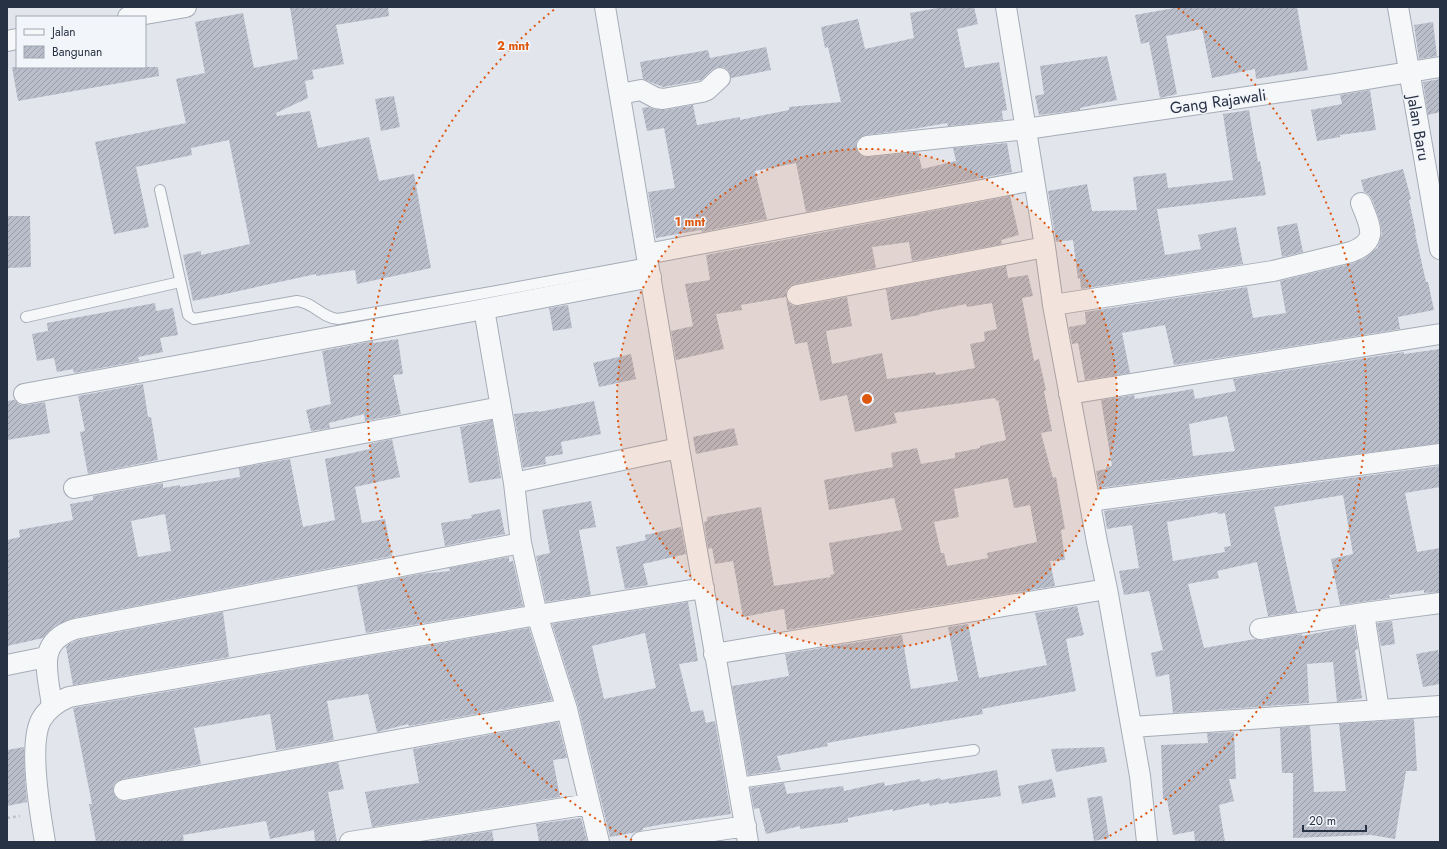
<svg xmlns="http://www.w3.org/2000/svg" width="1447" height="849" font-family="Jost,sans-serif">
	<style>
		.building { fill: url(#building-hatch); fill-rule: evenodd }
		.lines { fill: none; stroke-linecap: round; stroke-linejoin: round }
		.lane-casing { stroke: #a6acb7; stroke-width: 12 }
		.street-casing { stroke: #a6acb7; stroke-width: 22 }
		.path { stroke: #bcc0c7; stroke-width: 2.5; stroke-dasharray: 3 3; stroke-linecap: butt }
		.lane { stroke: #f5f7f9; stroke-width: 10 }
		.street { stroke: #f5f7f9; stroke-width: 20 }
		.ring { fill: none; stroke: #de570f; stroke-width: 2; stroke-dasharray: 2 4 }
		.labels { text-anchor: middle; stroke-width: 3; stroke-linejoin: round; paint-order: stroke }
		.street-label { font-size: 16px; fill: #283245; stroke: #f2f5f9 }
		.centre { fill: #de570f; stroke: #f2f5f9; stroke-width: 2 }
		.ring-label { font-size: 12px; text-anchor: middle; font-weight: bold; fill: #de570f; stroke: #f2f5f9; stroke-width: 3; stroke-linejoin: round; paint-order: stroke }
	</style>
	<defs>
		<pattern id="building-hatch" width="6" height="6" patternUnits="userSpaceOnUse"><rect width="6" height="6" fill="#b9beca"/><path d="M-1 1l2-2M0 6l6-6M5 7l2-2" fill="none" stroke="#969ba6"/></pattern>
	</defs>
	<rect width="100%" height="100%" fill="#e2e5ec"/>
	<path class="building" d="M290,7h98l1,9 -53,9 8,39 -32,6 2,9 -9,2 3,17 -32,15 1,3 33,-5 8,37 51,-11 10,44 35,-7 17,94 -74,16 -2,-14 -39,6v-2l-123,27 -10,-46 18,-4v4l49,-11 -21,-104 -38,8 1,7 -56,12 13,60 -35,7 -19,-92 91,-19 -10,-44 29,-6 -10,-51 48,-9 11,55 44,-9z
		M943,7h31l4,17 -21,5 8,39 34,-6 8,48 -5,1 1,9 -55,6 -1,-3 -34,6 -47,6 -5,2 -4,4 -1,6 2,5 4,4 6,1 50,-5 4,17 34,-8 -3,-13 54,-5 5,29 -206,40 -10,-49 -41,8 12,48 -65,13 -1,-2 -45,8 -8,-46 27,-4 -11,-60 -17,3 -5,-23 6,-1 6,2 11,1 28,-5 4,20 43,-8v3l49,-10v-3l52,-5 -13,-55 -3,1 -4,-21 37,-8 7,30 49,-11 -4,-25z
		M1180,7h117l11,63 -52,9 -1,-10 -43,9 -10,-49 -36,7 11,58 -17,4 -11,-56 -8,2 -6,-29z
		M1433,22l4,34 -18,3 -5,-34z
		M766,47l5,23 -40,8 -3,-8 -4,-3h-6l-6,3 -11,10 -38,7 -20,-8 -3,-17 68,-12 2,8z
		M1107,56l10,44 -37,8v2l-41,5 -4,-19 9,-2 -4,-28z
		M12,67h146l1,9 -141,25z
		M1440,79v33l-12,3 -5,-33z
		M1370,90l6,40 -36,5v2l-23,4 -6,-31 31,-6 -2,-9z
		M394,96l6,31 -19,4 -6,-32z
		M1249,110l9,52 2,-1 6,34 -109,14 8,46 36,-6 -3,-14 38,-8 7,37 -162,25 -1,-11 -2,1 -5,-39 -17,2 -8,-51 39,-7 5,27 45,-1 -4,-33 33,-4 2,15 65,-8 -10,-66z
		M1403,169l8,30 -2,1 7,33h-1l11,49h2l6,28 -36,7 2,12 -226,36 -9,-40 -43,8 8,40 -45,7 -7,-37 -6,1 -3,-17 17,-3 -1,-12 162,-25 6,31 33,-5 -6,-32 74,-18 11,-5 11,-9 2,-1v-2l4,-12 -2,-12 -8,-23 -4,-5 -4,-2 -3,-12z
		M1010,196l9,39 -18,5 1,4 -90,17 -3,-19 -37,5 4,21 -81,16 -5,2 -4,5v6l-45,8 1,5 -26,4 8,35 -48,11 -5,-29 22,-5 -8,-42 25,-4 -4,-25z
		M7,216h23l1,51 -24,1z
		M1297,223l6,29 -21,5 -5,-30z
		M1006,266l2,12 20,-3 5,21 -11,2 12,63 5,-2 7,31 -2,1 8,40 -11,2 12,45 3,-1 9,52 -4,1 4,30 -15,1 5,25 -268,44 -3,-21 -41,8 -10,-56 -18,3 -3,-16 -4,1 -4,-27 3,-1v-4l54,-10 13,79 57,-9 -1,-2 4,-1 -5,-31 73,-13 -8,-32 -65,12 -5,-30 69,-13 -2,-14 26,-5 4,16 34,-6v-5l25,-5v-2l26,-6 -8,-40 -2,1 -1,-3 -101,15 3,10 -42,9 -8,-37 -27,6 -13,-59 -12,2 -9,-45 3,4 4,3h6l48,-9 5,29 -26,5 6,33 50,-11 5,26 48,-7 1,3 39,-7 -5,-24 15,-3 -1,-9 13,-3 -5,-26 -25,4 -1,-3 -47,10 1,1 -29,5 -5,-31zM1008,478l6,30 16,-3 7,37 -50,11 1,5 -41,8 -3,-13h-3l-7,-31 25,-5 -5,-28z
		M155,303l1,8 17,-3 5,27 -18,3 3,14 -25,5 1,4 -65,12 -1,-4 -16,3 -3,-14 -17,3 -5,-27 16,-3 -1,-8z
		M568,305l4,23 -19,3 -4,-23z
		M398,339l5,35 -10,1 8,39 -36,7 -1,-7 -35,9 1,5 -19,3 -5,-21 25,-6 -9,-53 51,-10v2z
		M1440,349v94l-341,45 -3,-17 10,-2v-2l6,-1 -11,-66 33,-5 1,4 58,-10 2,10 41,-8 -3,-12 171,-27v2zM1227,416l8,35 -42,5 -4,-32z
		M631,354l5,25 -37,8 -6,-24z
		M143,384l5,33h3l7,43 -70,14 -8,-42 5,-1 -7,-35z
		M14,400l6,5h6l19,-3 5,31 -43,7v-39z
		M594,401l7,33 -40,8 2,12 -18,3 1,7 -23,4 -9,-54 25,-3v1z
		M492,420l9,58 -32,5 -9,-56z
		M734,428l4,17 -42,9 -3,-17z
		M392,439l8,38 -45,10 7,36 23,-4 7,37 -319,62 -18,8 -12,12 -36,8v-106l13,-3 -1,-7 54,-10 -3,-16 23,-4v-4l70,-13v5l17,-3v2l60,-10 -1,-9 51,-9 13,68 32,-7 -10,-61 45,-10 -1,-5zM165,514l6,37 -33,6 -7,-36z
		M1440,466v21l-35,6 12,59 23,-4v44l-16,1v-3l-35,5 1,3 -50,7 -9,-46 22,-5 -10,-59 -69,12 23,105 -29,4 -11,-54 -40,9 2,7 -31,6 16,64 51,-9 7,1 40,-6v2l52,-10 4,23 -3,1 7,48 -25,4 -4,-40 -26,2 2,39 -136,10 -4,-39 -13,3 -5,-24 12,-3 -14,-59 -25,4 -5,-24 20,-3 -7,-43 -25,4 -3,-18zM1217,512l1,2 7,-1 6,33 -7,1 1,5 -52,9 -6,-39z
		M591,501l5,26 -17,3 12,65 -45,7 -10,-46 14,-3 -8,-43z
		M500,509l5,25 -60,12 -4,-23 31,-5 -1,-3z
		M681,527l5,27 -43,10 5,21 -23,4 -9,-42 30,-7 -1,-5z
		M509,557v5l4,-1 10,45 -157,27 -9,-47 63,-12 30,-3 -1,-3z
		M688,602l10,59 -19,3 12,48 12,-2 3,13 9,-2 16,93 -67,10 -21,4v2l-6,2 -27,5 -32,-131 -26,-82zM645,633l11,55 -52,11 -12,-53z
		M1077,606l7,29 -18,4 10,52 -94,18 1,5 -156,29 1,3 -51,10 4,14 -33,5 -16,-89 57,-10 -4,-22 117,-19 9,54 19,-3 28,-5 -10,-54 20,-3 11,54 68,-13 -12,-52z
		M223,612l6,45 -156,28 -7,-38 3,-3 9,-4z
		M1392,621l3,23 -14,2 -4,-23z
		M529,628l23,72 -143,26 -1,-2 -31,8 -9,-38 -41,7 7,39 -58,10 -6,-36 -76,14 7,36 -79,15 -6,3 -3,5v5l3,6 5,3h5l212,-39 6,27 -16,3 9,50h-22l-1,-12 -44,9 -4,-18 -83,14 1,7h-88l-7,-38h3l-19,-96z
		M1438,650l2,9v25l-17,3 -7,-33z
		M1414,719l3,52h-11l-11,68 -24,-4 -78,3v-65h-11l-2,-45 30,-2 4,66 32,-1 -7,-67z
		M558,722l9,36 -14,2 7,37 -188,30 -7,-35 54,-9 -6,-34z
		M1234,732l2,47h-7l5,22 -15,4 6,37h-30l-1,-11 -21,4 -6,-36h-4l-2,-54 47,-2 -1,-10z
		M24,747l1,33 2,22 -20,4v-56z
		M1104,747l3,15 -51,10 -5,-23z
		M997,770l4,26 -52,8v-2l-19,4 -1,-3 -36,8v-2l-45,9v4l-48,7v-3l-34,8 -7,-26 -5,1 -4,-21 34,-5 3,11 56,-8 1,5 40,-9 1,4 35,-7 1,3 19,-4 1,2z
		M1052,779l4,18 -34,7 -4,-18z
		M1102,796l7,42 -15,3 -7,-43z
		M581,818l6,23 -48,1 -3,-18z
		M492,831l2,11h-70z"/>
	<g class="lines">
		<g class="lane-casing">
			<path id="lane" d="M160,190l28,125 6,4 103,-18c16,1 25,17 41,18l142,-25 169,-31
				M26,317l154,-35
				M738,783l236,-33"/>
		</g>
		<g class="street-casing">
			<path id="street" d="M605,7l74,441 69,394
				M1006,7l39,240 8,58 44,237 10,47 33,187 7,66
				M1398,7l42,242
				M128,17l58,-10
				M7,41l10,-2
				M620,94l21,-4 15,8 7,1 39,-7 5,-2 13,-12
				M867,146l159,-17 310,-45 104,-17
				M647,254l387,-74
				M797,295l248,-48
				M1053,305l220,-34 78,-19c29,-11 19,-26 10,-49
				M484,309l30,174 165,-35
				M24,394l460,-85 167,-32
				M1069,394l371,-60
				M514,483l7,60 16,72 30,94 32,133
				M74,488l427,-81
				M1090,501l350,-47
				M1364,613l15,97
				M1260,629l104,-16 76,-10
				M714,654l393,-65
				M7,665l39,-8
				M52,706c-4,-33 -17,-64 23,-77l446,-86
				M1132,727l308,-21
				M124,790l443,-81
				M45,842c-5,-29 -17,-97 -4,-122 7,-12 16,-18 28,-23l468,-82 167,-27
				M350,842l240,-38
				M641,842l105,-16"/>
		</g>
		<path class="path" d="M7,818l13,-2"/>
		<use href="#lane" class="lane"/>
		<use href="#street" class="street"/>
	</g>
	<circle cx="867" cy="399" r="250" fill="#de570f" fill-opacity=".12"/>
	<g class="ring">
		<circle cx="867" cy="399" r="250"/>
		<path d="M632 840A500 500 0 0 1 556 8M1178 8A500 500 0 0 1 1102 840"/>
	</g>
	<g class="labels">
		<g class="street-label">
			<text transform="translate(1218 101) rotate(-8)" y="6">Gang Rajawali</text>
			<text transform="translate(1419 128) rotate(80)" y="6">Jalan Baru</text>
		</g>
	</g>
	<circle cx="867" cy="399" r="6" class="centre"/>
	<g class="ring-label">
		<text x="513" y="50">2 mnt</text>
		<text x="690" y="226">1 mnt</text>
	</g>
	<rect width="1447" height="849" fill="none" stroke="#283245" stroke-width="16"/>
	<rect x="16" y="16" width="130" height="52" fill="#f2f5f9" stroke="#a1a7b1"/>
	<rect x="24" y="29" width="20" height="6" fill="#f5f7f9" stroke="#a1a7b1"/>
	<text x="52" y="36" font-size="12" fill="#283245">Jalan</text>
	<rect x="24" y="46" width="20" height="12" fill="url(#building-hatch)" stroke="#a1a7b1"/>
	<text x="52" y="56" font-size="12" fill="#283245">Bangunan</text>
	<path d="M1303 825v6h63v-6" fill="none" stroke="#283245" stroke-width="2"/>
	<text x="1309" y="825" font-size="12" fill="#283245" stroke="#f2f5f9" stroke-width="3" paint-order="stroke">20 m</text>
</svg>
